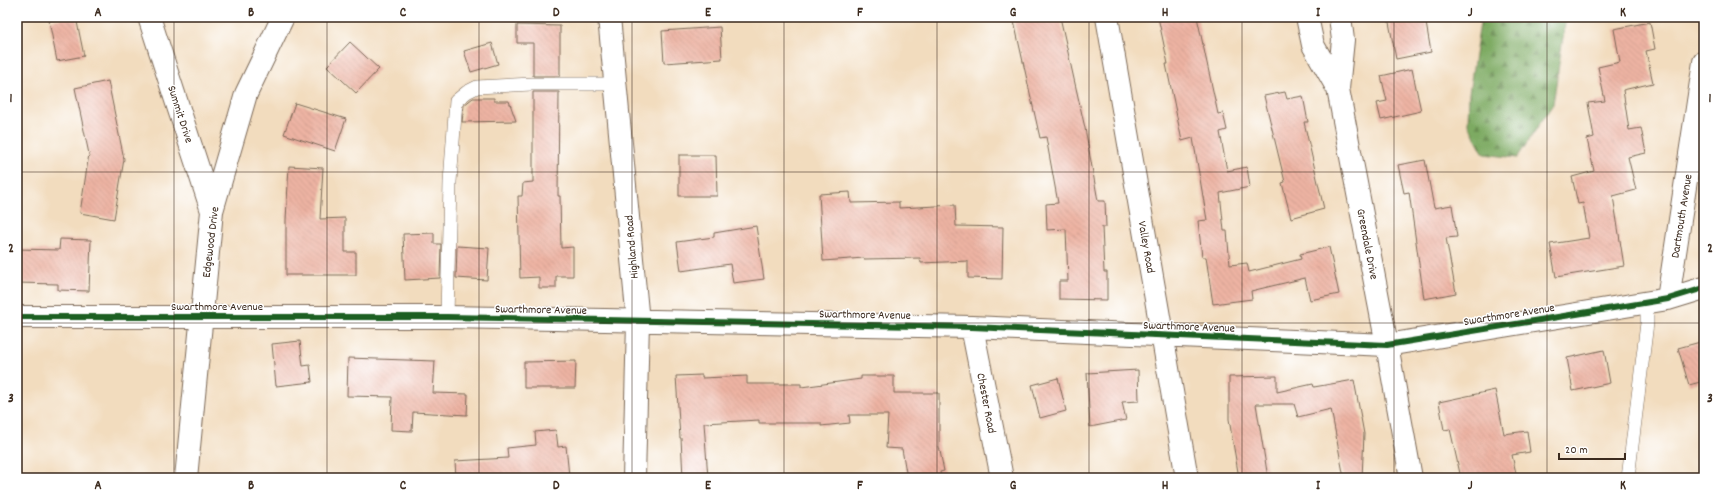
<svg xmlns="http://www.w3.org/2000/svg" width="1721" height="495" font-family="Dekko,sans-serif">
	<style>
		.forest { fill: url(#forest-firs); stroke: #5c6a40 }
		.building { fill: url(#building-back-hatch) }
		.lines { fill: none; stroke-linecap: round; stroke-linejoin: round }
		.service-casing { stroke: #7b6856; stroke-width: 14 }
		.minor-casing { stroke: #7b6856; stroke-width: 24 }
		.service { stroke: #fff; stroke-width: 13 }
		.minor { stroke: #fff; stroke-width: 22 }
		.cycleway-casing { stroke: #fff; stroke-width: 8 }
		.cycleway { stroke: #1b5e20; stroke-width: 6 }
		.grid { fill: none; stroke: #3b2a1e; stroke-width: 1; stroke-opacity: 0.55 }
		.labels { text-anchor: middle; stroke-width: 3; stroke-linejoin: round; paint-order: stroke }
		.street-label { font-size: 12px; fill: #3b2a1e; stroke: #fff }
		.neatline { fill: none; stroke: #3b2a1e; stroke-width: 1.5 }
		.grid-label { font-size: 13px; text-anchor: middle; font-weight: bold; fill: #3b2a1e }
	</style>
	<defs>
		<pattern id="forest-firs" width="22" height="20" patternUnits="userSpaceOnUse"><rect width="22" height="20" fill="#7daa62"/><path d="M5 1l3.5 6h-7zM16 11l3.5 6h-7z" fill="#688b50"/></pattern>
		<pattern id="building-back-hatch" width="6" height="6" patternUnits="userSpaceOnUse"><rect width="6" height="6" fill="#edb3a3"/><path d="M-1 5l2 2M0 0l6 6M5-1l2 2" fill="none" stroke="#cc9a8c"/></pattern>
	</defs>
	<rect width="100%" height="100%" fill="#fff"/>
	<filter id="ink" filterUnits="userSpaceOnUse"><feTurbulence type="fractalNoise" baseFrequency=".025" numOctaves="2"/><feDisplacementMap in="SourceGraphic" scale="8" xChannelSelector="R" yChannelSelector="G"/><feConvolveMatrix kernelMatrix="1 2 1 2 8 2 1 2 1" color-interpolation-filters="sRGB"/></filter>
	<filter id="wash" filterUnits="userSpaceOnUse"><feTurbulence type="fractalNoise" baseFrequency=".012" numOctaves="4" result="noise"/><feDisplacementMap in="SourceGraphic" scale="16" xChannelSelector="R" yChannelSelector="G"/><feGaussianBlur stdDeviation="0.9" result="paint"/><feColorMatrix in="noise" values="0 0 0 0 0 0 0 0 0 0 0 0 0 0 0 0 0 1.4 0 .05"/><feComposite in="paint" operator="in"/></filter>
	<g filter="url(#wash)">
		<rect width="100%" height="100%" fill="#f2dcbe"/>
		<path class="forest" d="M1481,17h85l-13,87 -36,54 -33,-4 -16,-30 1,-31z"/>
		<g id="blocks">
			<path class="building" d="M68,17h8l8,39 -27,5 -8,-40z
				M1013,17h47l25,111 13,73h7l1,26h-4l2,45h3v28l-48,-1v-18h9l-2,-52 -19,1 -1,-26 12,-1 -12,-66 -6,1z
				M1158,17h39l21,97 5,-1 4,17 -7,2 7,39 20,-4 3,20 -30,6 4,38h3l3,34 17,-2 2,9 52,-13 -1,-5 29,-7 10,47 -29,6 -5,-22 -54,13 1,8 -39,5 -7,-47h-4l-4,-36 9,-1 -14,-82 -11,3 -16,-77h2z
				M1388,17h37l6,35 -35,7z
				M1650,22l5,27 -9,2 7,32 -30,7 6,40 12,-2 5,25 -18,4 8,33 -23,6 11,70 -68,11 -6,-33 39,-6 -6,-35 -5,1 -6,-27 22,-6 -7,-32 7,-2 -6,-34 17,-2 -7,-34 22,-5 -6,-33z
				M517,25l43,1v50h-27v-33h-16z
				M720,27l2,32 -58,4 -2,-32z
				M350,42l29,27 -23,24 -29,-27z
				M492,43l6,21 -27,8 -7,-21z
				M1412,69l9,42 -40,9 -4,-17 10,-2 -6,-25z
				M108,81l16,78 -10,60 -34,-6 9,-59 -14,-66z
				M533,92h26l-1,104h2l1,52 12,-1v29h-17v12h-17v-11l-19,1 -2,-82h4l1,-13 10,-1z
				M1285,92l2,7 16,-3 5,26h-4l20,87 -33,9 -9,-35 3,-1 -21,-86z
				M473,98h21v3h15l7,20 -54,1 2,-17z
				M295,103l51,16 -11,32 -51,-17z
				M679,155h37l1,41h-38z
				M1425,160l9,48 18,-3 5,32 -11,1 10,55 -32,6 -15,-107 -5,1 -6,-28z
				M289,166l34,2 -3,51 25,-1v34h11v23h-70v-55z
				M850,192l1,11 48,-1v6l56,-3 1,21 47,1 -1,52 -34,-1v-17l-47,2 -1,-5 -56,1v-1l-41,3 -4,-67z
				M756,226l8,53 -31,4 -3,-19 -49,7 -4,-29 37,-5v-4z
				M434,233v11h7l-1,34 -35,2 -2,-46z
				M60,239l31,1 -2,51 -31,-1v-6l-41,-1v-34l42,1z
				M457,246l32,2 -2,32 -31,-2z
				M300,341l3,25 7,-1 2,17 -36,4 -4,-42z
				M1704,341v40l-15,4 -11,-37z
				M1604,350l6,33 -37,8 -6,-33z
				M348,358l87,3 -2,32 35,1 -1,21 -54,-3 -1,19 -21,-1 1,-33 -45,-1z
				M576,361l-1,27h-51v-26z
				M1138,370l1,31 -17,1 4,18 -36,7 -3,-54z
				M702,375v3l45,-2v8h54v3l60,-8v-3h33v17h45v53l5,25 -4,1 1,6h-34l-5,-29 -16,-1 2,-33h-39l1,8 -29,3v-3h-62v-3l-55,3 4,55h-25l-2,-40h-1l-4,-62z
				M1277,376v16l36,-8 1,3 40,-7 10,54 -2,44h-18l-13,-69 -33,8 -4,-13h-38l12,74h-29l-10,-59v-42z
				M1058,378l8,33 -26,7 -8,-33z
				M1495,390l9,44 23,-3 3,21 -18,3 5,23h-56l-11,-49 -6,1 -5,-28z
				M556,430l2,17 8,-1 3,30 -23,2h-90l-1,-17 53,-3 -1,-10 29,-3 -1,-13z"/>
		</g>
	</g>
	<g filter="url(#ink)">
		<use href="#blocks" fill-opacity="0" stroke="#7b6856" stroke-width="1"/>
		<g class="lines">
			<g class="service-casing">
				<path id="service" d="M447,317l3,-135 6,-81 11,-9 10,-5 55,-3h83
					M1628,478l19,-155v-21"/>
			</g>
			<g class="minor-casing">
				<path id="minor" d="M149,17l63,194
					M609,17l29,305 -4,156
					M1107,17l80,461
					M1307,17l6,28 25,44 49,256 24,133
					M1338,89l5,-49 -3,-23
					M1668,299l36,-237
					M20,317h427l525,10 415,18 281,-46 36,-11
					M972,327l30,151
					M186,478l26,-267 34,-117 37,-77"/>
			</g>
			<use href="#service" class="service"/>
			<use href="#minor" class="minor"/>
			<g class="cycleway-casing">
				<path id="cycleway" d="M20,317h427l525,10 415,18 281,-46 36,-11"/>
			</g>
			<use href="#cycleway" class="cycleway"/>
		</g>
	</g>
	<path class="grid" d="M174,17v461M327,17v461M479,17v461M632,17v461M784,17v461M937,17v461M1089,17v461M1242,17v461M1394,17v461M1547,17v461M17,172h1687M17,323h1687"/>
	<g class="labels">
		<g class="street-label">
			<text transform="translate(181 114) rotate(72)" y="4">Summit Drive</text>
			<text transform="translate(1681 216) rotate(-81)" y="4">Dartmouth Avenue</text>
			<text transform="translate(210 242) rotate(-83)" y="4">Edgewood Drive</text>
			<text transform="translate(1368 244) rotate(79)" y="4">Greendale Drive</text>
			<text transform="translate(631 247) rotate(-95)" y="4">Highland Road</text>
			<text transform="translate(1147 247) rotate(80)" y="4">Valley Road</text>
			<text x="217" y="310">Swarthmore Avenue</text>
			<text transform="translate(541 309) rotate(1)" y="4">Swarthmore Avenue</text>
			<text transform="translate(865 314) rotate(1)" y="4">Swarthmore Avenue</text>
			<text transform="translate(1509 314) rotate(-9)" y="4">Swarthmore Avenue</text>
			<text transform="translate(1189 326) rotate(2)" y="4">Swarthmore Avenue</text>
			<text transform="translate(987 403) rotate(79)" y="4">Chester Road</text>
		</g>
	</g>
	<rect width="1721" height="495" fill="none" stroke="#fff" stroke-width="44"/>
	<path d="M1559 453v6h66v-6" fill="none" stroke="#3b2a1e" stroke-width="2"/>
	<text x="1565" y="453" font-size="12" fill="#3b2a1e" stroke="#ffffff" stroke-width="3" paint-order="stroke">20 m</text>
	<rect x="22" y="22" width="1677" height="451" class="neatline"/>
	<g class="grid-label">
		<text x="98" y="16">A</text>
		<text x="251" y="16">B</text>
		<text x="403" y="16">C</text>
		<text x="556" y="16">D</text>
		<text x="708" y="16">E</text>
		<text x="860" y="16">F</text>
		<text x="1013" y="16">G</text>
		<text x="1165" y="16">H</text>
		<text x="1318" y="16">I</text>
		<text x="1470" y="16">J</text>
		<text x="1623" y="16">K</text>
		<text x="11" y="102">1</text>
		<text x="1710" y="102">1</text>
		<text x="11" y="252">2</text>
		<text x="1710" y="252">2</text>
		<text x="11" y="402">3</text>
		<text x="1710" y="402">3</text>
		<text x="98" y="489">A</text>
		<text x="251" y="489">B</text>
		<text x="403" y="489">C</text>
		<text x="556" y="489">D</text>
		<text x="708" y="489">E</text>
		<text x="860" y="489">F</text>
		<text x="1013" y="489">G</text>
		<text x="1165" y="489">H</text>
		<text x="1318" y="489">I</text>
		<text x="1470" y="489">J</text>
		<text x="1623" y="489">K</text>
	</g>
</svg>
